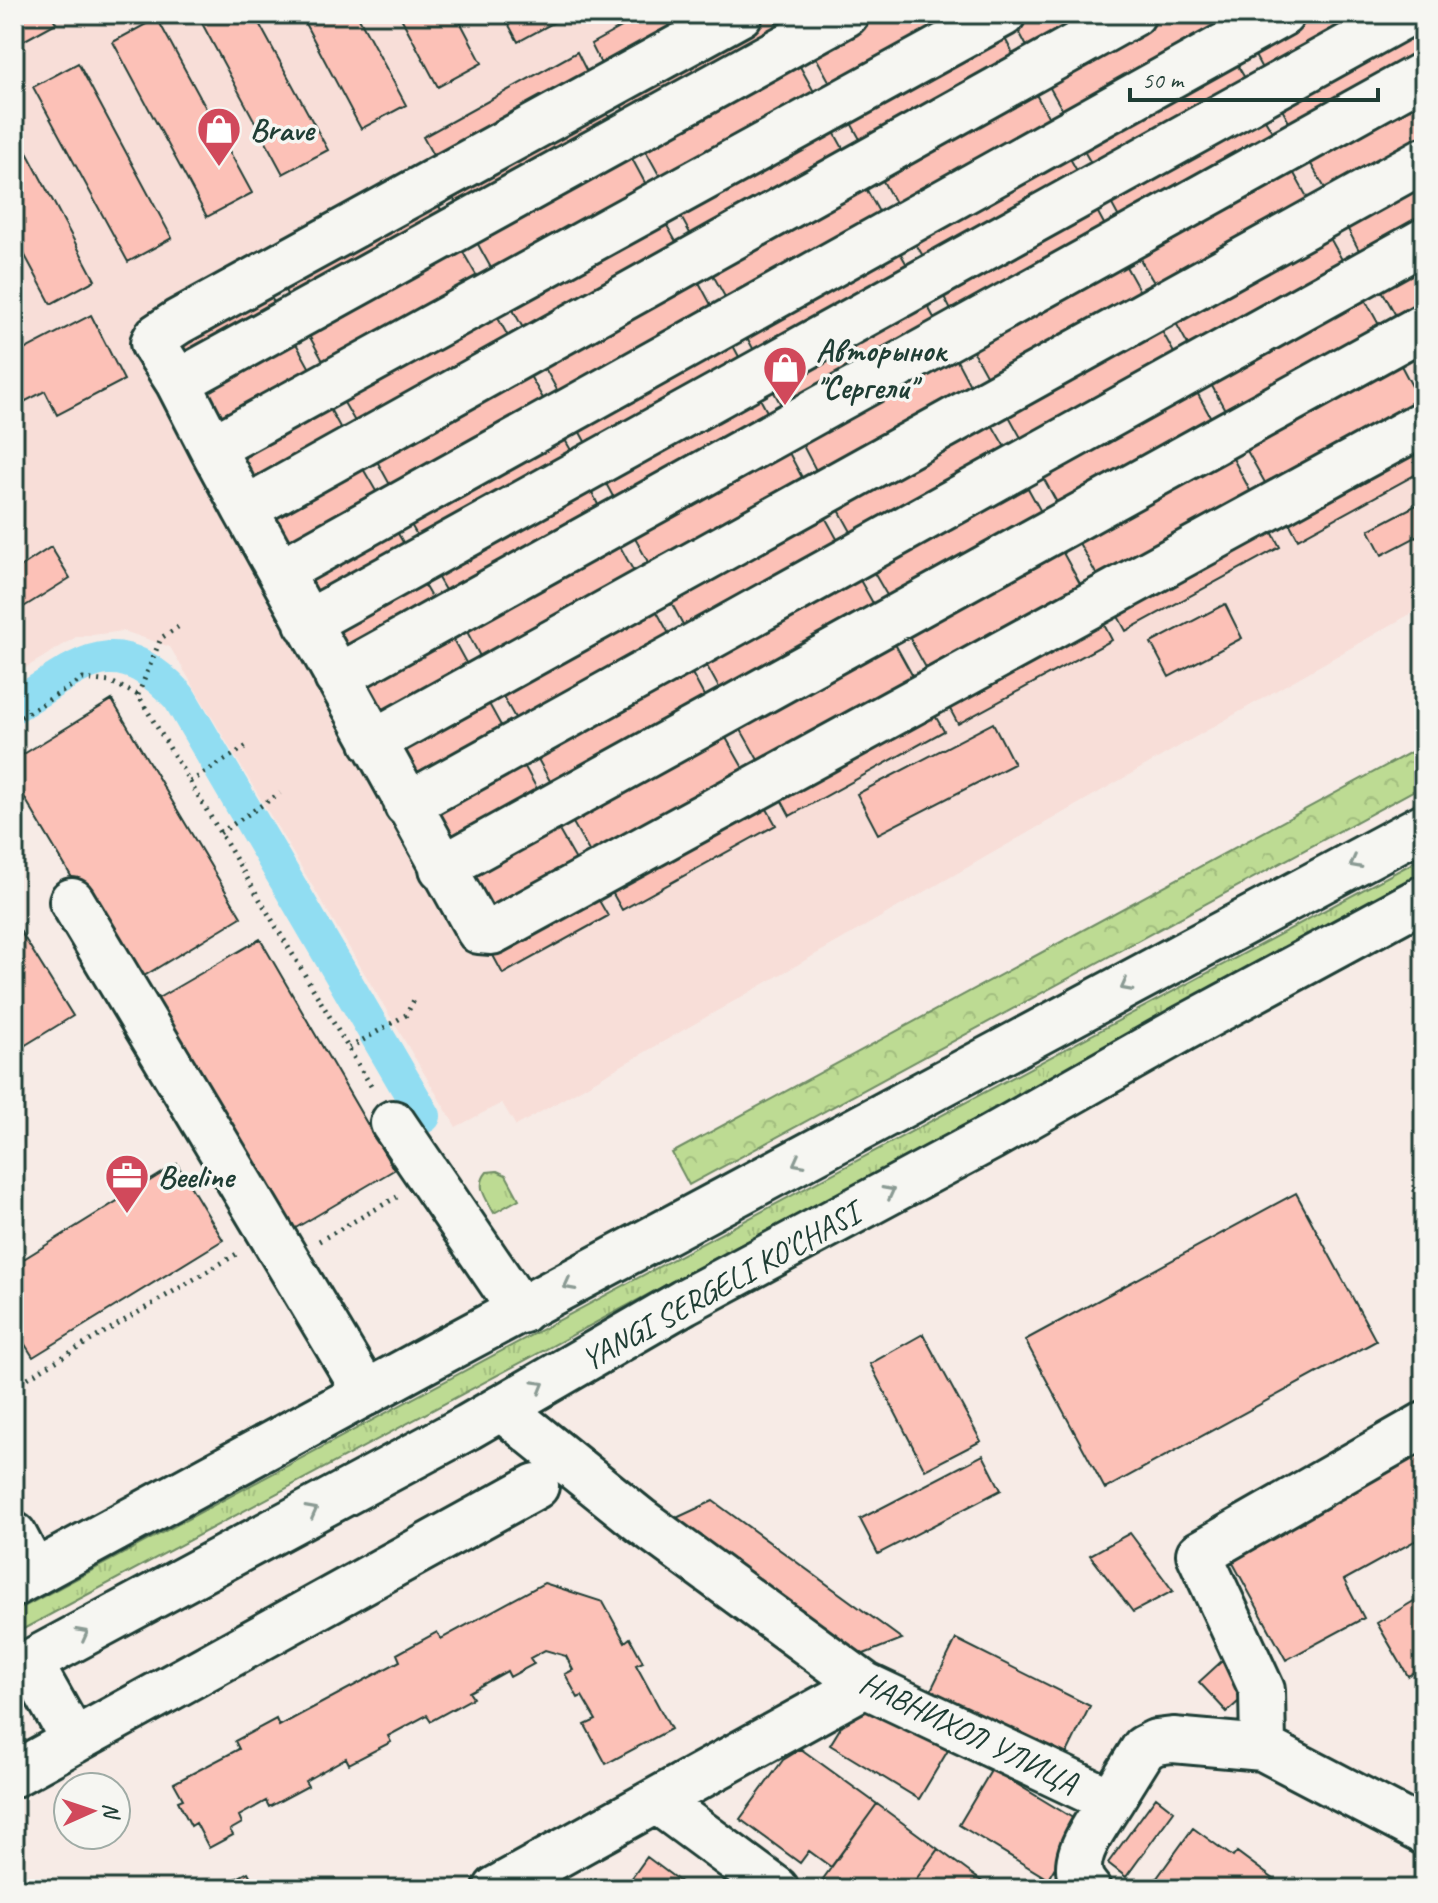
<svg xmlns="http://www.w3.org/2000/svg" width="1438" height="1903" font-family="Caveat,sans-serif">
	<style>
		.built { fill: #f8ded8 }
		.grass { fill: url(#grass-tufts); stroke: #6e8c64; stroke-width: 2 }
		.forest { fill: url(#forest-crowns); stroke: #6e8c64; stroke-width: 2 }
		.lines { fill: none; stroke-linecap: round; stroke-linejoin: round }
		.canal { stroke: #91ddf2; stroke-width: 34 }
		.building { fill: #fcc1b7; stroke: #1f3d34; stroke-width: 2 }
		.minor-casing { stroke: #1f3d34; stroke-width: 50 }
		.major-casing { stroke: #1f3d34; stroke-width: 50 }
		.path { stroke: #1f3d34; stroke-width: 5; stroke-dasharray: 2 6; stroke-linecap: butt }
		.minor { stroke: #f6f6f2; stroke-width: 44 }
		.major { stroke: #f6f6f2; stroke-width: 44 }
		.oneway { stroke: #8a9a93 }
		.labels { text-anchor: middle; stroke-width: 7; stroke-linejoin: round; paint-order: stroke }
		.poi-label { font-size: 32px; font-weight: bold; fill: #1f3d34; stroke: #f6f6f2; text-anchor: start }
		.street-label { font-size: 32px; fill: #1f3d34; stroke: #f6f6f2 }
	</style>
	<defs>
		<pattern id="grass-tufts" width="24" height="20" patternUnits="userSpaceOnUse" patternTransform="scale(2)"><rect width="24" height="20" fill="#bddb93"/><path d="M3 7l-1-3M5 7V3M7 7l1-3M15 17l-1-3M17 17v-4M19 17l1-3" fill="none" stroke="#a2bd7f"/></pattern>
		<pattern id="forest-crowns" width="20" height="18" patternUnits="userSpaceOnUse" patternTransform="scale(2)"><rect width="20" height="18" fill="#bddb93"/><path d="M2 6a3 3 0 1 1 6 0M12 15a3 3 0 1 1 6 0" fill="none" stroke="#a2bd7f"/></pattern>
	</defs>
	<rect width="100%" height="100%" fill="#f7ebe6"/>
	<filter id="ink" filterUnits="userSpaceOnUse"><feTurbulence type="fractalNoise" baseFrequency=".0125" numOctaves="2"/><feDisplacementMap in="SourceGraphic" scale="16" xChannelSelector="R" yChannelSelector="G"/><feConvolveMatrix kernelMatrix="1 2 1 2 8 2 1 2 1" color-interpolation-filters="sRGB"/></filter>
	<g filter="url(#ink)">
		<path class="built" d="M14,14h1410v592l-908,520 -14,-23 -46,24 -286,-480 -46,-16 -48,6 -62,38z"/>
		<path class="grass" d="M1424,857v22l-1410,755v-22z
			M497,1171l9,4 13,24 -25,14c-8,-15 -19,-27 -7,-41z"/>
		<path class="forest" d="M1424,745v40l-735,400 -17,-32z"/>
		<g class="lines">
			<path class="canal" d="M14,706c67,-40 99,-80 165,-9l245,419"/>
		</g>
		<path class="building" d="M14,14h37l5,9 -42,23z
			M197,14h57l74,136 -45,24z
			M300,14h57l49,91 -45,24z
			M399,14h57l26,49 -44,24z
			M503,14h57l2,4 -44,24z
			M645,14h57l-99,54 -12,-24z
			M759,14h13l10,19 -154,85 -13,-24z
			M882,14h89l-137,76 -21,-38z
			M1027,14h90l-83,46 -20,-38z
			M1169,14h41l11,20 -153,86 -22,-39z
			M1321,14h57l-112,62 -13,-24z
			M157,18l95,175 -45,24 -94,-175z
			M1424,27v32l-130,72 -14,-25z
			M1000,29l20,38 -153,85 -21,-38z
			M577,52l12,24 -153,85 -13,-24z
			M797,61l21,38 -154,85 -21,-38z
			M1235,61l14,24 -154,85 -14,-24z
			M78,63l94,175 -44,24 -95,-175z
			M1033,89l21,38 -154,85 -21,-38z
			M1424,95v50l-94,52 -22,-38z
			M601,102l13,24 -154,85 -13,-25z
			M1263,116l14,24 -154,85 -13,-24z
			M829,123l21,38 -153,85 -21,-38z
			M14,128l81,152 -44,24 -37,-69z
			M629,153l21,39 -154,85 -21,-38z
			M1067,153l14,25 -154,85 -14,-24z
			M1291,168l21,38 -153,85 -22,-37z
			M1424,175v49l-61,34 -20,-38z
			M863,183l21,38 -154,85 -21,-38z
			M433,195l13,24 -154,85 -13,-25z
			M1096,209l13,24 -154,85 -13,-25z
			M661,215l22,39 -154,85 -21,-38z
			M1325,229l21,38 -154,85 -21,-38z
			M460,247l22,38 -154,85 -21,-38z
			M897,247l14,25 -154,84 -13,-24z
			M1424,260v50l-24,13 -21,-38z
			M1123,261l21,38 -153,85 -21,-38z
			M695,275l21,39 -154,85 -21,-38z
			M265,286l13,24 -104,58 -13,-24z
			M1362,294l21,38 -154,85 -21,-38z
			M926,303l13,24 -154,85 -14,-25z
			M493,309l21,38 -153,85 -22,-38z
			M91,315l33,65 -67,35 -12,-24 -31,16v-52z
			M1157,322l21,38 -153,85 -21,-38z
			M293,338l21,38 -105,58 -20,-38z
			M730,340l13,24 -154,85 -13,-24z
			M954,355l20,38 -154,85 -20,-38z
			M1396,356l25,47 -153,85 -26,-46z
			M526,369l22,38 -154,85 -21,-38z
			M1194,387l21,38 -154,85 -21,-38z
			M758,395l13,24 -154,85 -13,-24z
			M325,400l21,38 -103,58 -22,-38z
			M987,416l22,38 -154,85 -21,-38z
			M561,433l14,24 -154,85 -14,-24z
			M1424,438v32l-126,69 -13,-24z
			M786,447l20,38 -153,86 -21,-38z
			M1228,449l25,47 -153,85 -26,-47z
			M358,460l22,38 -104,58 -21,-38z
			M1024,481l21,38 -153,85 -22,-38z
			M590,488l12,25 -153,84 -14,-24z
			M1424,501v32l-42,22 -13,-25z
			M820,508l21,38 -154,86 -21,-39z
			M1267,522l13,25 -154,84 -13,-24z
			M393,525l14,24 -105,58 -13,-25z
			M617,541l21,38 -154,85 -20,-38z
			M1057,542l26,47 -153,86 -26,-47z
			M51,547l19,31 -56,35v-42z
			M856,573l22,39 -154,85 -21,-38z
			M421,580l14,24 -104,58 -14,-24z
			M651,601l21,38 -153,86 -22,-39z
			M1225,604l17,34 -73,39 -18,-34z
			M1099,615l13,25 -154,84 -13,-24z
			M449,632l21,38 -104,58 -21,-38z
			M890,635l26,47 -154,85 -26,-46z
			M688,666l21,39 -154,85 -21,-38z
			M483,693l21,38 -104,58 -20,-38z
			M112,700l129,217 -107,65 -120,-202v-20z
			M930,707l14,24 -154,85 -13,-24z
			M993,723l21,41 -136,70 -21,-40z
			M721,729l26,46 -153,85 -26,-46z
			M520,758l21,38 -104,58 -21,-38z
			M762,800l14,25 -154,85 -14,-25z
			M553,820l27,47 -105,58 -25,-47z
			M594,892l14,24 -105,58 -13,-24z
			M14,921l59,95 -59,36z
			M260,939l134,231 -112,66 -134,-232z
			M177,1164l46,76 -190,117 -19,-30v-62z
			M1296,1193l80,148 -271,148 -80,-149z
			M923,1334l58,107 -56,29 -55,-106z
			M1424,1447v89l-80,44 20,38 -78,42 -58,-106z
			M983,1455l18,35 -123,64 -18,-35z
			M713,1501l189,138 -56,22 -187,-135z
			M1130,1533l43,58 -40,21 -43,-57z
			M544,1583l59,19 22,40 5,-4 13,24 -7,3 35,64 -65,35 -21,-39 11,-5 -14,-24 -4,2 -13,-24 8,-4 -7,-14 -21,-6 -15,8 4,6 -24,13 -3,-6 -38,21 4,6 -42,23 -4,-6 -39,21 3,6 -42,22 -3,-6 -41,23 3,5 -39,21 -3,-6 -27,15 3,7 -12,7 3,5 -24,13 -13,-25 -5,3 -13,-25 5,-2 -9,-16 65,-34 -4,-8 41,-22 3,7 121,-65 -3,-7 40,-22 4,7z
			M1424,1595v71l-16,10 -31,-53z
			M956,1639l134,67 -25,51 -134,-67z
			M1222,1661l28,30 -23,21 -28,-30z
			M861,1694l89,53 -31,52 -89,-54z
			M801,1749l76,55 -46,63 -22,-16 -9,12 -60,-44 43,-59z
			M992,1769l89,54 -33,56 -89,-54z
			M1156,1797l18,14 -48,66 -18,-14z
			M877,1804l61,45 -29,40h-73l-13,-10z
			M1193,1828l40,29 4,-5 50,37h-138z
			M938,1849l54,40h-83z
			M647,1857l43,32h-66z
			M14,1868l6,12 5,-3 6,12h-17z
			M248,1872l9,17h-40z"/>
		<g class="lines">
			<g class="minor-casing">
				<path id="minor" d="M740,14l-562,308 -21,14 -4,7 25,39 668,-368
					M178,382l34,66 791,-434
					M212,448l33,61 888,-495
					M245,509l234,422 13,1 932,-509
					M280,572l1002,-558
					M307,623l1100,-609
					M337,677l1087,-603
					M373,742l1051,-582
					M407,805l1017,-564
					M442,868l982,-542
					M72,901l294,492
					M393,1123l128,188
					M501,1408l140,113 224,164 246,116 33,-53 12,-6 17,-2 90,8 161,84
					M14,1535l20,38
					M30,1663l44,78
					M1263,1748l-1,-58 -63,-136 225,-129
					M14,1774l522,-288
					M657,1801l119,88
					M496,1889l369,-204
					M1088,1889c-25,-26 9,-64 23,-88"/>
			</g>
			<g class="major-casing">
				<path id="major" d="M14,1584l418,-227 992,-531
					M14,1671l454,-244 216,-125 306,-164 194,-110 240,-130"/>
			</g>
			<path class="path" d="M138,695l23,-57 17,-11
				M14,721l69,-42 28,3 27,13 236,396
				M190,782l60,-38
				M220,833l60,-40
				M349,1048l57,-33 8,-15
				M319,1241l78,-44
				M14,1386l226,-134"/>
			<use href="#minor" class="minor"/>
			<use href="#major" class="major"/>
		</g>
		<defs><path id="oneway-chevron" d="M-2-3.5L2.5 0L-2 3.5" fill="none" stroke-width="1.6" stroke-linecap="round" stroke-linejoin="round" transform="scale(2)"/></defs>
		<g class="oneway">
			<use href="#oneway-chevron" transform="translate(1355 863) rotate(152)"/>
			<use href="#oneway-chevron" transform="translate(1126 986) rotate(152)"/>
			<use href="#oneway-chevron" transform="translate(798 1162) rotate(152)"/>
			<use href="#oneway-chevron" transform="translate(889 1192) rotate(-28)"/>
			<use href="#oneway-chevron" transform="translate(569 1285) rotate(152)"/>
			<use href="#oneway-chevron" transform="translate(539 1386) rotate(-30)"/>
			<use href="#oneway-chevron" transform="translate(312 1511) rotate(-28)"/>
			<use href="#oneway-chevron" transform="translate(83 1634) rotate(-28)"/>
		</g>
	</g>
	<defs>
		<g id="shop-pin" transform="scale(2.3)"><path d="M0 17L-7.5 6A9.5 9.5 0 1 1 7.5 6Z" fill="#d1495b" stroke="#f6f6f2"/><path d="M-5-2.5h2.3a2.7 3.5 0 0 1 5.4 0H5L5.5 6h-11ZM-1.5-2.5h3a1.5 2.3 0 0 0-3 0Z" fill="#fff"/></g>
		<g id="office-pin" transform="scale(2.3)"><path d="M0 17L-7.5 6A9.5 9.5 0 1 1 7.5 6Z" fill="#d1495b" stroke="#f6f6f2"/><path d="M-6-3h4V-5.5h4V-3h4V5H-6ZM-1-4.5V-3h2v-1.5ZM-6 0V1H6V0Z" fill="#fff"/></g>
	</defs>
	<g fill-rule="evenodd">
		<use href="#shop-pin" x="219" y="129"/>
		<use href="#shop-pin" x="785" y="368"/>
		<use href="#office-pin" x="127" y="1176"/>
	</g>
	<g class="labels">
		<g class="poi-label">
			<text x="250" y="140">Brave</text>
			<text x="816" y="361">Авторынок<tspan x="816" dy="37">"Сергели"</tspan></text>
			<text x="158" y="1187">Beeline</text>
		</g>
		<g class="street-label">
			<text transform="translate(720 1286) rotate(-29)" y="11">YANGI SERGELI KO'CHASI</text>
			<text transform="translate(969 1732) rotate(26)" y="11">НАВНИХОЛ УЛИЦА</text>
		</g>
	</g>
	<rect width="1438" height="1903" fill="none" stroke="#f6f6f2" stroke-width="48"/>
	<rect x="24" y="24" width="1390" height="1855" fill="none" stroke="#1f3d34" stroke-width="3" filter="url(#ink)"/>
	<g transform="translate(92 1811) rotate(87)"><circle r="38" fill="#f6f6f2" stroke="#a0aca6" stroke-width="2"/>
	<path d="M0-6L14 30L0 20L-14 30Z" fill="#d1495b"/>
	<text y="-12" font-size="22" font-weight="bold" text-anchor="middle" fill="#1f3d34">N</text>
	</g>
	<path d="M1130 88v12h248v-12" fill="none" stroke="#1f3d34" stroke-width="4"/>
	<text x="1142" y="88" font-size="24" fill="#1f3d34" stroke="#f6f6f2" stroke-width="6" paint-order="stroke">50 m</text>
</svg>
